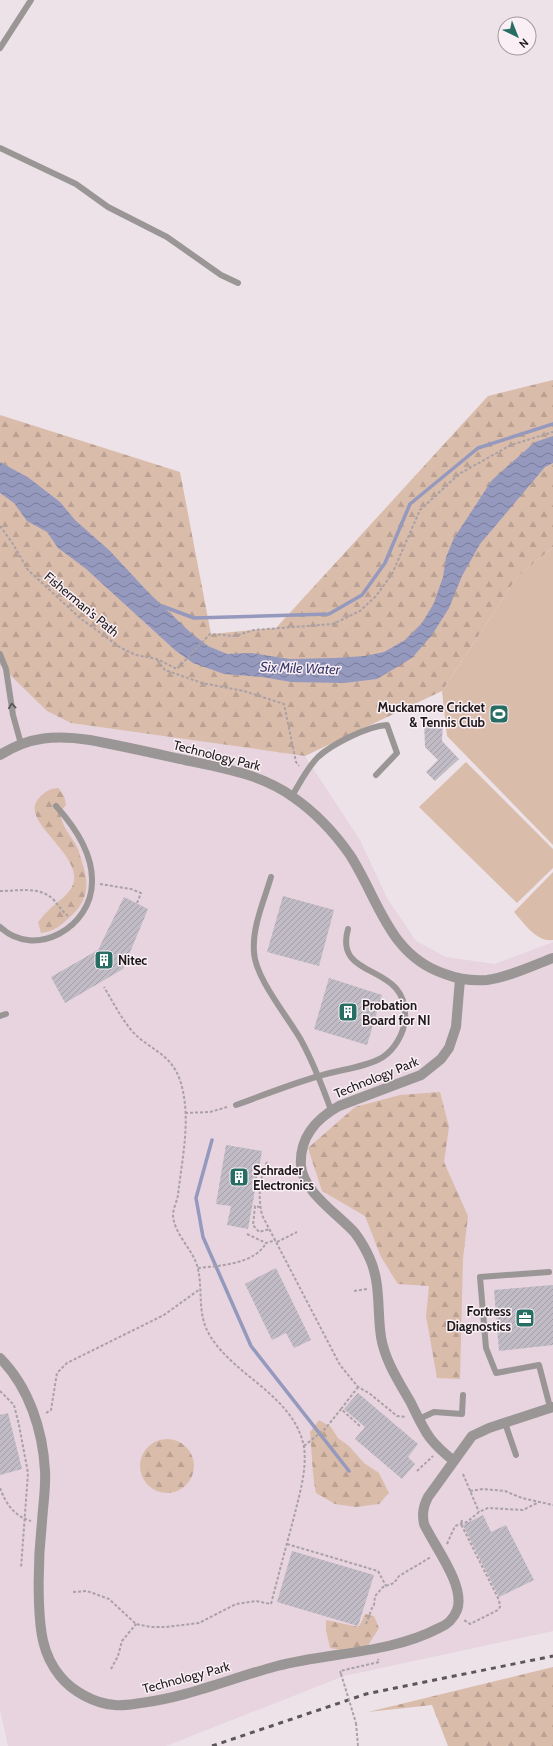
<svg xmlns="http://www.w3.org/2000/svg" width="553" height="1746" font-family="Cabin,sans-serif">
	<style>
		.built { fill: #e7d4de }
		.green { fill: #dabcab }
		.forest { fill: url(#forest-firs) }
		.water { fill: url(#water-waves) }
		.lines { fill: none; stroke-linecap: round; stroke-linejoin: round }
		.stream { stroke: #9599be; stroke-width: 3.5 }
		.building { fill: url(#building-hatch) }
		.path { stroke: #a9a1a5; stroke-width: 2; stroke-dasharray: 3 2; stroke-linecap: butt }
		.lane { stroke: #9b9696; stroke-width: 6 }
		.street { stroke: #9b9696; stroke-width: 10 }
		.rail { stroke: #5c5659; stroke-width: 3; stroke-dasharray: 5 5; stroke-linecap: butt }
		.path-bridge { stroke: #a9a1a5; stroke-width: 2; stroke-dasharray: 3 2; stroke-linecap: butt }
		.oneway { stroke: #565253 }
		.labels { text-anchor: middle; stroke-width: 3; stroke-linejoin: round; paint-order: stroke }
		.street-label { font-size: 13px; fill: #1e1a1c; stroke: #faeff4 }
		.poi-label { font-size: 13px; font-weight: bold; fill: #1e1a1c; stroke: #faeff4; text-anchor: start }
		.water-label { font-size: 14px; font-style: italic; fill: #38396b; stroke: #faeff4 }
	</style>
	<defs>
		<pattern id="forest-firs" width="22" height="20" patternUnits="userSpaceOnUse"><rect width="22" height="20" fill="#dabcab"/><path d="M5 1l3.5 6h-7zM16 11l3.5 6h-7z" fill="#bba193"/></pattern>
		<pattern id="water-waves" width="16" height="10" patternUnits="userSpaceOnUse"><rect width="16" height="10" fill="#9599be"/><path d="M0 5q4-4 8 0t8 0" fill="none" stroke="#797c9a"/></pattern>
		<pattern id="building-hatch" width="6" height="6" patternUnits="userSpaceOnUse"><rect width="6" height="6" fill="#c0bbc4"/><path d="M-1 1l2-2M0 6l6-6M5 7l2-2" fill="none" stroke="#a5a0a8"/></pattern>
	</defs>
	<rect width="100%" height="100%" fill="#ede2e7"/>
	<path class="built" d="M0,665l47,45 24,13 234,33 55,84 27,58 29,43 30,16 49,7 58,-22v689l-209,45 -178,70h-158l-8,-36z"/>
	<path class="green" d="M553,547v298l-106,-109 -5,-45 75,-114z
		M466,762l87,87v19l-36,35 -98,-96z
		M553,872v68c-16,3 -30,-18 -39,-28z"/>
	<path class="forest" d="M553,380v167l-36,30 -75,114 -137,65 -234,-33 -24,-12 -47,-46v-250l180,57 31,162 65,-6 212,-232z
		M58,788c5,5 7,9 8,17l-6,7c3,17 8,19 16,33 3,5 4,11 6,17 7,21 7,37 -10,53 -11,10 -16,16 -31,18l-3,-11c3,-3 6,-8 10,-11 8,-9 23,-16 26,-30 5,-30 -58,-62 -34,-84 6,-6 9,-8 18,-9z
		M440,1092l9,35 -5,35 24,54 -5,43 -3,120 -23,-1 -11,-62 3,-30 -31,-2 -17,-27 -16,-41 -43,-25 -14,-43 47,-41 45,-12z
		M319,1420l12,7 7,11 11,8 15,17 15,10 10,20 -10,11 -23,3 -21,-3 -19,-11c-4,-20 -4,-40 -6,-61z
		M140 1466a27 27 0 1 1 54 0a27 27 0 1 1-54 0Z
		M365,1614l9,2 5,12 -12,19 -19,4 -18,-3 -4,-18v-10l33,7z
		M553,1667v79h-105l-16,-41 -64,7z"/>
	<path class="water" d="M553,436v27l-8,4 -65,77 -18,32 -13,32 -17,27 -20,23 -35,21 -33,4 -53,-1 -29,-5 -38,-3 -31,-11 -17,-12 -91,-83 -27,-20 -11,-16 -20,-11 -13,-18 -14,-10v-31l29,16 31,24 15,18 35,31 39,42 42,40 17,13 19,8 24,-1 39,6 44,-1 31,-2 19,-4 21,-12 17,-17 12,-20 9,-26 3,-20 8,-19 38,-58 43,-38z"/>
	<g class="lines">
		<path class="stream" d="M162,606l32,12 135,-4 33,-19 23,-32 25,-59 68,-56 75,-24
			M212,1140l-16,58 7,39 48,109 98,125"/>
	</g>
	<path class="building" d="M424,718l19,2 -1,21 17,18 -24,22 -9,-9 12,-12 -13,-13z
		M283,896l51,14 -15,56 -52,-14z
		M124,897l24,12 -25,60 -58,34 -14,-26 47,-27z
		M329,978l53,17 -15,50 -53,-16z
		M226,1145l36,6 -14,78 -21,-4 4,-19 -15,-2z
		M276,1268l35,72 -17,8 -8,-15 -14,7 -27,-56z
		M553,1285v60l-54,6 -5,-61z
		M358,1393l60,51 -10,13 7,7 -13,15 -47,-40 10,-12 -21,-18z
		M8,1413l14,56 -22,6v-60z
		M483,1515l8,17 15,-7 28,55 -35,17 -36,-72z
		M292,1551l82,24 -16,51 -81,-24z"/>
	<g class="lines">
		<path class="path" d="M0,526l13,18 15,26 52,48 41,30 15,7 21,4 20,10 33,-35 25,2 19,-6 79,-6 27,-13 16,-15 16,-22 28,-64 39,-36 52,-29 42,-13
			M157,660l8,10 37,13 42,8 40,13 12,58 3,4
			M100,884l31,5 10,4 -4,10
			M0,891c18,0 39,-5 53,8 5,6 9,12 15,17
			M185,1113l25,-1 17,-5
			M267,1162c-8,19 -9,34 -5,53l78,150 18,22 11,6 28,23 9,1
			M260,1207l-5,-1 -2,19 6,7 11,-3
			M247,1234l19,9 10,-3
			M277,1242l20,-10
			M198,1268c21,-2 57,-4 68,-25
			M354,1291l13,-2
			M0,1391l14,14 5,20 9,48 -7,95
			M341,1409l17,-22
			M46,1413l5,-3 6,-37 10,-10 97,-48 36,-26
			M304,1446l21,-17 16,-20 20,18
			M417,1471l16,-15
			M463,1474l16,38
			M0,1488c6,16 14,28 31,33
			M470,1491l13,-2 22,2 17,7 31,7
			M462,1520l-1,4 38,76 1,7 -2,3 -28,14 -6,-4
			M287,1544l91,27 8,15
			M447,1544l8,-18 12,-4 12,-10 9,-4 35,2 16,-8
			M73,1592l14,-1 22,8 27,25 15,3h15l33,-4 37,-19 20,-3 15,3c8,-31 16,-61 24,-91 5,-21 12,-44 9,-66 -10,-52 -71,-71 -95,-113 -12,-21 -6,-43 -11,-65 -4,-19 -24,-34 -25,-54 0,-6 4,-14 5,-20 4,-37 14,-78 2,-115 -10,-28 -31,-30 -48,-49 -11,-13 -19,-29 -28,-44
			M366,1624l6,-16 2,-3 1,-9 8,-9 11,-4 5,-7 32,-19
			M111,1669l7,-13 4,-15 14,-17
			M341,1674l-1,-3 39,-9 -1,-3
			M356,1723l2,23"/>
		<path class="lane" d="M0,48l31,-48
			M0,148l76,36 32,23 59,30 54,38 17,8
			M0,654l6,15 7,46 8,29
			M292,796c8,-13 15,-28 26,-39 14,-13 50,-31 69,-32l10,28 -21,22
			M271,877c-7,24 -19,50 -17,75 1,26 34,65 47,88 13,24 21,45 30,70
			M0,927c35,33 92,0 92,-45 1,-29 -17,-55 -36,-76
			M0,1016l6,-2
			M236,1105c28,-10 55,-21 83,-29 18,-6 49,-9 64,-19 12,-8 21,-24 22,-38 4,-58 -72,-37 -57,-90
			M549,1272l-69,5 6,71 10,25 43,-8 11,42
			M419,1419l15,-7 28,2 1,-19
			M505,1423l11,32"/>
		<path class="street" d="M0,755c30,-19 56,-20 90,-15 32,6 63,13 95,20 38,8 76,14 108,37 23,16 41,35 57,58 29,45 39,101 95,119 13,5 28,7 42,6 22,-3 45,-14 66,-22
			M0,1358c29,29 43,73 45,113 1,17 -2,34 -3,51 -3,27 -4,54 -3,81 1,27 3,51 21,73 12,15 35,28 55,29 8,1 18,-1 26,-2 47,-6 91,-25 136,-37 54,-14 112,-12 162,-38 8,-3 15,-10 18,-18 9,-24 -23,-64 -33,-86 -2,-10 -1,-17 4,-27l44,-61 17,-8 64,-21
			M454,1461c-9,-7 -17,-14 -24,-23 -8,-11 -13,-23 -19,-35 -12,-21 -26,-42 -30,-66 -4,-26 0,-53 -11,-78 -4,-9 -9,-18 -15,-26 -16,-18 -52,-41 -54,-67 -2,-29 15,-47 38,-60l82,-31 20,-16 8,-11 7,-21 4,-48"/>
		<path class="rail" d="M212,1746l154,-52 187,-38"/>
		<path class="path-bridge" d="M341,1674l15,49"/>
	</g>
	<defs><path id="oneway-chevron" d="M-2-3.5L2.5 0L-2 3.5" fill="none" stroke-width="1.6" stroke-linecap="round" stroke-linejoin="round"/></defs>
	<use class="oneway" href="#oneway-chevron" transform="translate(12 706) rotate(-96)"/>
	<defs>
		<g id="stadium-square" transform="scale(1)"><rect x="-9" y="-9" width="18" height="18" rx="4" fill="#276d63" stroke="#faeff4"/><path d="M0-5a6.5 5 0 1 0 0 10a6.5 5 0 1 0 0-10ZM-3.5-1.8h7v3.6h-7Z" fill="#fff"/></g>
		<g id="building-square" transform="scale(1)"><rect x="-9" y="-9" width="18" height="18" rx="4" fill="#276d63" stroke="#faeff4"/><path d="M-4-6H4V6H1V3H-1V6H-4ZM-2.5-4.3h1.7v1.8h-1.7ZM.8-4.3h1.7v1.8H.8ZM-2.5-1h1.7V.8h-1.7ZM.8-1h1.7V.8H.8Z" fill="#fff"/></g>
		<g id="office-square" transform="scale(1)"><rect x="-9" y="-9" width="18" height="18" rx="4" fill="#276d63" stroke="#faeff4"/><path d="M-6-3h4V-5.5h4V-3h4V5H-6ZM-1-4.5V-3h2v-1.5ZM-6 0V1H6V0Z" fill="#fff"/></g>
	</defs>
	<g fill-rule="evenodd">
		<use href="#stadium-square" x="499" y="714"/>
		<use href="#building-square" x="104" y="960"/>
		<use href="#building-square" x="348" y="1012"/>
		<use href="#building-square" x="239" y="1177"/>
		<use href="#office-square" x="525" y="1318"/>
	</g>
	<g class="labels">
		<g class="street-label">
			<text transform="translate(82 604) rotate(40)" y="5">Fisherman's Path</text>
			<text transform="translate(217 755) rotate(14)" y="5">Technology Park</text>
			<text transform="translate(376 1077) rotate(-22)" y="5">Technology Park</text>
			<text transform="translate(186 1677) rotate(-15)" y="5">Technology Park</text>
		</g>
		<g class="poi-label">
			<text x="485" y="712" text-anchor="end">Muckamore Cricket<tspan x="485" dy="15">&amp; Tennis Club</tspan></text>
			<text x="118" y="965">Nitec</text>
			<text x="362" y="1010">Probation<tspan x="362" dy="15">Board for NI</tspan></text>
			<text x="253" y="1175">Schrader<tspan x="253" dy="15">Electronics</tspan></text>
			<text x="511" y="1316" text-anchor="end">Fortress<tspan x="511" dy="15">Diagnostics</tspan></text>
		</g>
		<g class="water-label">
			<text transform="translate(300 668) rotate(2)" y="5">Six Mile Water</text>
		</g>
	</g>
	<g transform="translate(517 36) rotate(137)"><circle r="19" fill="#faeff4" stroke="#a29a9e"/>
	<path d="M0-3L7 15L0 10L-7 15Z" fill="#276d63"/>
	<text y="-6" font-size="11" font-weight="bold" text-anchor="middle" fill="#1e1a1c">N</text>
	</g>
</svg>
